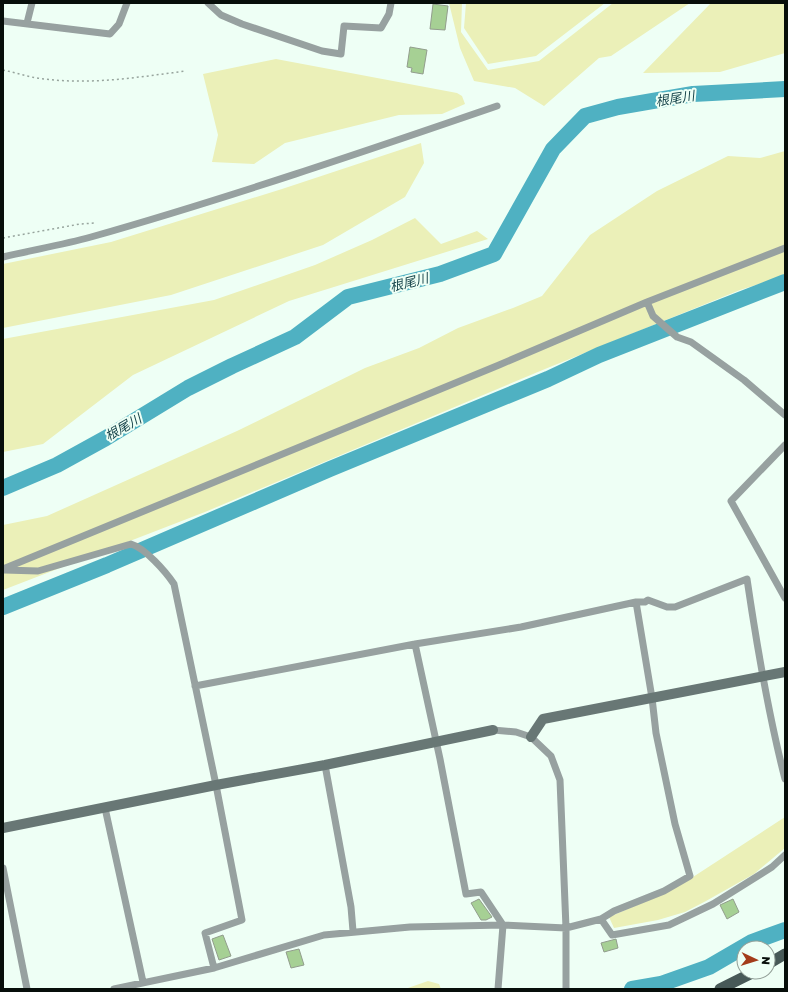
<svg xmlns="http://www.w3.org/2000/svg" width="788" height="992" font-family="'Golos Text','Noto Sans JP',sans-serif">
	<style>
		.green { fill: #ebf0b8 }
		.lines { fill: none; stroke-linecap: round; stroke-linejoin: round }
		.river { stroke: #4fb1c2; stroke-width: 16 }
		.building { fill: #a6d094; stroke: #929d8d }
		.path { stroke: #97a49d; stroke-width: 1.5; stroke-dasharray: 2 3; stroke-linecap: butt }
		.street { stroke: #97a1a0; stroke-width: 7 }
		.secondary { stroke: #687775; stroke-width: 10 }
		.primary { stroke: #475957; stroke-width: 11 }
		.labels { text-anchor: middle; stroke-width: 4; stroke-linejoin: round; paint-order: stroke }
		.water-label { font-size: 13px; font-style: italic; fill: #113f46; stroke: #eefff5 }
	</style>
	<rect width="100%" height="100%" fill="#eefff5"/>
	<path class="green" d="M449,3h13l-1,29 27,38 51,-9 74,-58h77l-79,53 -12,2 -55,48 -29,-18 -41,-7 -14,-33z
		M466,3h139l-69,53 -48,8 -24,-36z
		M711,3h74v50l-65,19 -77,1z
		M276,59l181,34 5,3 3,8 -23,10 -43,1 -114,28 -31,21 -42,-2 6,-27 -15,-61z
		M421,143l3,20 -19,34 -82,48 -152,50 -168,33v-64l108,-22 171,-53z
		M785,151v125l-45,14 -195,79 -340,143 -202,78v-65l44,-9 190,-85 128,-63 54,-20 39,-20 55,-20 29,-12 48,-61 67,-44 71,-35 32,2z
		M415,218l26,26 36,-13 11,8 -199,62 -156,74 -90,69 -40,8v-113l211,-39 101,-35 57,-25z
		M785,817v31l-31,26 -48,27 -21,11 -27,8 -44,8 -5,-11 47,-20 37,-20z
		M428,981l11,3 2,5h-36z"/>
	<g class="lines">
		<path class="river" d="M3,488l54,-23 49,-27 82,-50 44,-22 63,-29 53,-40 92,-23 54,-20 59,-105 32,-33 33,-9 75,-13 92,-5
			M3,607l104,-42 223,-96 218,-90 51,-24 186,-73
			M632,989l29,-5 48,-17 43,-25 33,-12"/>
	</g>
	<path class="building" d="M433,4l15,2 -3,24 -15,-1z
		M410,47l17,3 -4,24 -12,-2 1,-4 -5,-1z
		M479,899l13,18 -6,3h-5l-10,-17z
		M733,899l6,13 -12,7 -7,-14z
		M223,935l8,21 -12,4 -7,-21z
		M616,939l2,9 -14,4 -3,-9z
		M299,949l5,16 -13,3 -5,-16z"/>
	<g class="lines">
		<path class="path" d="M3,70c14,3 28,8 42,9 47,6 94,-2 141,-8
			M3,238l77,-14 15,-1"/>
		<path class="street" d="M208,3l13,12 21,9 80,27 19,3 3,-28 37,2 8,-14 2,-11
			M3,21l107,13 9,-10 8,-21
			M27,23l5,-20
			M3,257c29,-7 59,-12 88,-20 137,-39 272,-85 406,-131
			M647,302l6,14 24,21 14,5 53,38 41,35
			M785,445l-54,56 54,97
			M3,569l496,-204 148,-63 138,-54
			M4,570l34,1 93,-27c14,4 35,28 43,40l42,201 26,135 -37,13 9,35
			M415,644l25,115 26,135 15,-2 22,33 -5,64
			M195,686l220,-42 106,-17 115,-25h9l3,-2 19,7h8l72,-28c10,68 21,134 38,200
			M493,730l23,2 15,5 20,19 9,24 6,148v61
			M325,765l26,142 2,24
			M105,808l38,174
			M3,868l24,121
			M601,919l13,-8 50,-20 26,-15 -15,-52 -19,-91 -4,-35 -16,-96
			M114,989l100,-21 110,-33 86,-8 93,-2 63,3 35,-9 11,16 57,-10 44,-21 59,-37 13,-12"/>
		<path class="secondary" d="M531,737l12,-18 242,-47
			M3,828l213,-43 109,-20 168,-35"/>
		<path class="primary" d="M768,964l17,-10
			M720,989l34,-17"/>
	</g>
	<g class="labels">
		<g class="water-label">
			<text transform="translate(675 98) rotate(-9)" y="5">根尾川</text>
			<text transform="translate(409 282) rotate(-14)" y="5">根尾川</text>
			<text transform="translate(123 427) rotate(-30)" y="5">根尾川</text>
		</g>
	</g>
	<rect width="788" height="992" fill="none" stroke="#070e0a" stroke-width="8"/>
	<g transform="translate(756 960) rotate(94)"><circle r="19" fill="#eefff5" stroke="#929f97"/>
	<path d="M0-3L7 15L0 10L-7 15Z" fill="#a33c1a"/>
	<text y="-6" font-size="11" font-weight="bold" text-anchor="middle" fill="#070e0a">N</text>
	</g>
</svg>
